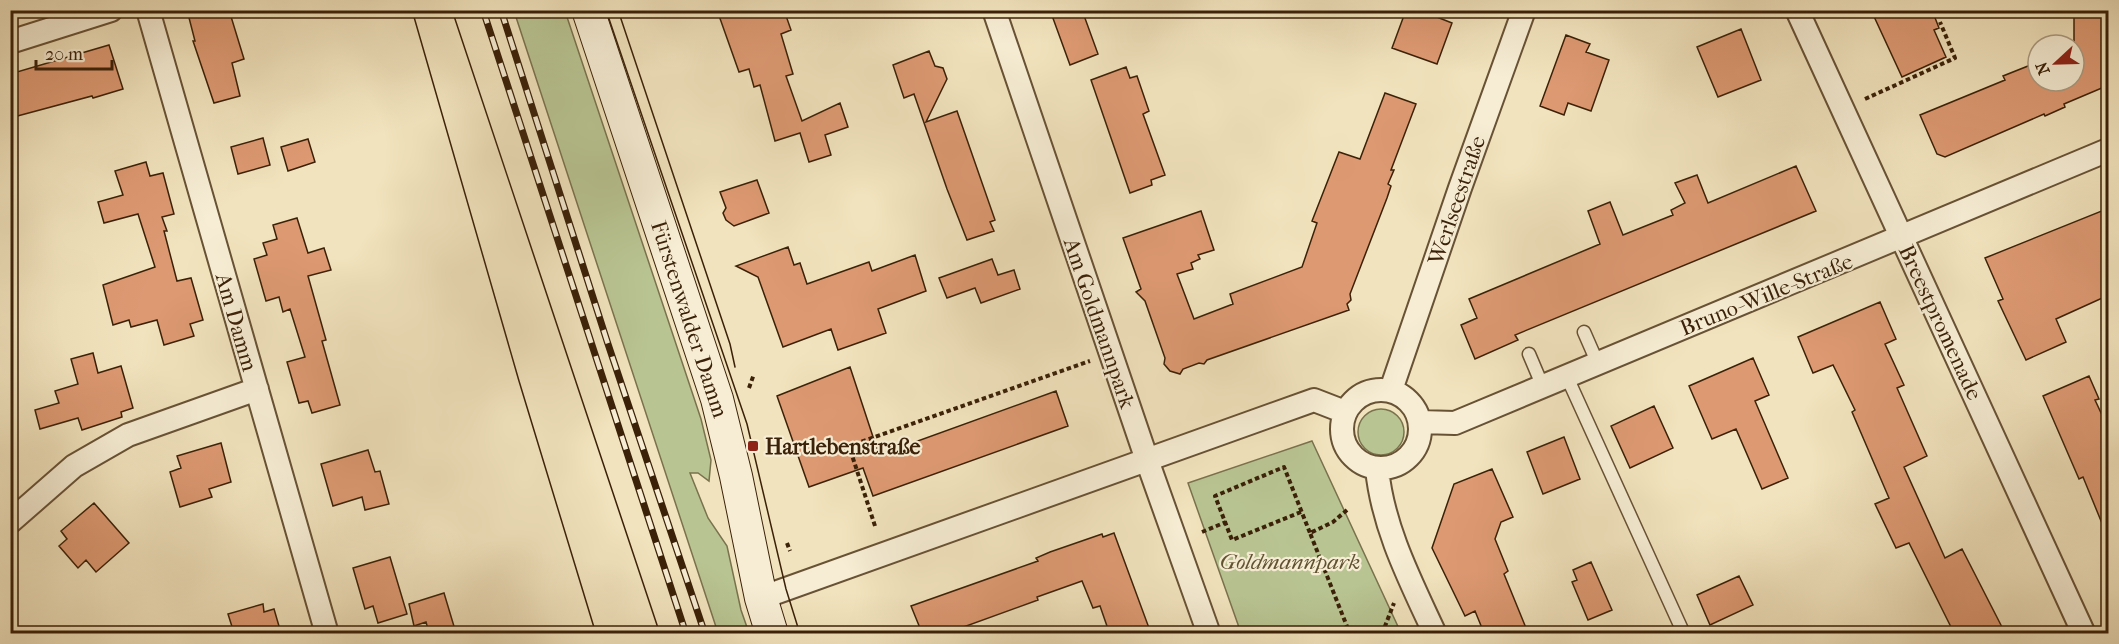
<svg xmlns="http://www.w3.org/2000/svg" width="2119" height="644" font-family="'IM FELL French Canon',serif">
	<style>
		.green { fill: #b8c492; stroke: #7a724d; stroke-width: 1.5 }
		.building { fill: #dd9972; stroke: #3b2108; stroke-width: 1.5 }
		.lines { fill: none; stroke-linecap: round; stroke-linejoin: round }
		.lane-casing { stroke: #685235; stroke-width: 15 }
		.street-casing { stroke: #685235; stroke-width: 26 }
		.secondary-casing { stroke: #3b2108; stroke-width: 34 }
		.path { stroke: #3b2108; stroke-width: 4; stroke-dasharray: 4.5 3; stroke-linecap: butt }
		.lane { stroke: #f6edd4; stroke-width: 12 }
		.street { stroke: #f6edd4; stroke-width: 22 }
		.secondary { stroke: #f6edd4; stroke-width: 32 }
		.tram { stroke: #3b2108; stroke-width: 1.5 }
		.rail-casing { stroke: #3b2108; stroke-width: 7 }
		.rail { stroke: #f6edd4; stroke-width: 4.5; stroke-dasharray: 14; stroke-linecap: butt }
		.poi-dot { fill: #8f2418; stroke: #f6edd4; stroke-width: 2 }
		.labels { text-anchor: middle; stroke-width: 4.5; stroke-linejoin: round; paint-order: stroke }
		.street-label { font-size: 22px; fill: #3b2108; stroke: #f6edd4 }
		.poi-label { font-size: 22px; font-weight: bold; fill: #3b2108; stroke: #f6edd4; text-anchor: start }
		.park-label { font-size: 22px; font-style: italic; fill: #605231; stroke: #f6edd4 }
	</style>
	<rect width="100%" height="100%" fill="#f1e3bd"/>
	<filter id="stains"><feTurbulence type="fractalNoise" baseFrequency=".00333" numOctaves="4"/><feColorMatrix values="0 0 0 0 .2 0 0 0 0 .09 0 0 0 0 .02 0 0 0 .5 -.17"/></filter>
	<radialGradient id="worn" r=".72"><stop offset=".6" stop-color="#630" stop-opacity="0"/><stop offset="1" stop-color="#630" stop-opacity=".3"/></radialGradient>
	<path class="green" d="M514,11h51l136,408 10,41 -2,21 -11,-8h-8l18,45 19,28 14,64 8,23h-31z
		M1358 432a23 23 0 1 1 46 0a23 23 0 1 1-46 0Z
		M1312,441l89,192h-160l-53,-150z"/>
	<path class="building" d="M187,10h42l15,49 -12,4 8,33 -26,7 -21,-62h2z
		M717,10h67l7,20 -10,4 12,40 -7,2 16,45 38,-18 8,24 -23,8 6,20 -22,7 -9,-29 -25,8 -15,-56 -6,2 -5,-18 -10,3z
		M1050,10h32l16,44 -28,11z
		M1406,10h13l33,13 -15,41 -45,-16z
		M1871,10h61l7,18 -5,2 12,27 -44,20z
		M2074,10h29l6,14v61l-45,19 1,3 -20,9 -1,-2 -99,43 -8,-3 -17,-39 85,-35 -2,-4 35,-14v19h36z
		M1741,29l20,51 -43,17 -21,-50z
		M1566,35l24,9 -4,8 23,8 -18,51 -23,-8 -4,12 -24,-9z
		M109,45l14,44 -30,9 -1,-2 -82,22v-44z
		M929,51l6,15 8,2 4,11 -21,43 31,-11 38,109 -5,2 4,9 -27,9 -20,-51 -33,-95 -10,4 -11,-33z
		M1126,67l4,11 7,-2 12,35 -6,3 22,61 -14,5 1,5 -22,8 -39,-113z
		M1385,93l31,11 -25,66h3l-6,14 3,2 -4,12 -37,96 1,6 -4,4 2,6 -142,50 -3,4 -5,-1 -16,6 -3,5 -10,-3 -6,-7 1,-6 -20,-57 -9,-9 5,-3 -18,-51 78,-27 13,39 -16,5 2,4 -9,4 2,6 -16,5 17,45 39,-15 -3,-10 72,-27 15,-44 -5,-2 27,-69 21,7z
		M263,138l7,27 -32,9 -7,-27z
		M308,139l7,23 -27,9 -7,-24z
		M146,162l4,14 13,-3 11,41 -12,3 5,14h-3l13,50 14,-3 12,42 -13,4 4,12 -30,9 -7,-25 -26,7 -2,-7 -16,5 -10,-40 52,-18 -17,-53 -34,9 -6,-21 25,-7 -8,-24z
		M1796,166l20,45 -301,124 3,5 -43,19 -14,-34 16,-7 -8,-19 131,-55 -12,-33 22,-9 13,33 50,-20 -2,-5 14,-7 -10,-20 22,-8 11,28z
		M757,180l12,33 -35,13 -8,-6 -3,-7 3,-5 -6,-16z
		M2109,208v87l-53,24 10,23 -40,18 -28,-59 5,-2 -18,-41z
		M297,218l11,35 16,-5 7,22 -23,6 18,64 -4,1 18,64 -28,8 -4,-12 -9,2 -12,-41 18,-5 -15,-48 -7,3 -4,-15 -13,4 -12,-42 13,-4 -4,-12 14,-4 -4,-14z
		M788,247l6,18 6,-2 7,21 62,-22 3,9 43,-16 11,36 -48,18 8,24 -48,17 -7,-21 -48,18 -25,-70 -22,-11z
		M992,259l6,16 16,-5 6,19 -39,14 -6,-15 -28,10 -8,-20z
		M1880,302l16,37 -11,5 19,41 -7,3 30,68 -23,11 41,91 17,-9 43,84h-51l-45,-90 -13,5 -21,-44 14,-6 -37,-86 3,-2 -22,-45 -20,8 -15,-36z
		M93,353l5,20 23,-7 12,42 -12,4 1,5 -40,13 -4,-12 -38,11 -5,-19 24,-7 -4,-12 23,-7 -7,-25z
		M1753,358l16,37 -14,6 33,77 -26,11 -26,-60 -24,10 -23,-53z
		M850,367l29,88 177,-64 12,35 -195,70 -10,-28 -54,19 -32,-91z
		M2089,376l10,23 -4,1 14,30 -1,108 -25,-61 -4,2 -36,-83z
		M1654,406l19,42 -43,20 -19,-42z
		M1564,437l16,42 -37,15 -16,-42z
		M221,443l10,39 -22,7 3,8 -32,10 -10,-35 11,-4 -4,-12z
		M368,450l7,22 5,-1 9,33 -24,6 -3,-13 -29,9 -12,-42z
		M1492,469l21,48 -12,5 -6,17 13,32 -4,3 22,54 -13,5h-29l-9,-22 -10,5 -33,-68 22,-64z
		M94,503l35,40 -33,29 -10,-12 -8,8 -19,-22 8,-7 -6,-8z
		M1114,533l35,95 -14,5h-17l-3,-6 -7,2 -8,-23 -7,2 -11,-27 -45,16 1,3 -91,33h-25l-11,-27 127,-45 -2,-3 14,-6 52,-18 1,3z
		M390,557l17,57 -29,9 -5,-17 -8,3 -12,-41z
		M1591,562l21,48 -24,10 -16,-38 5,-2 -4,-10z
		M1739,576l14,29 -43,20 -13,-30z
		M444,593l12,40h-27l-3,-11 -12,4 -5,-22z
		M263,604l1,8 10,-3 7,24h-47l-6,-19z"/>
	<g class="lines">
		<g class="lane-casing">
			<path id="lane" d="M1584,332l14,32
				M1529,354l14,33
				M1567,377l117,257"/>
		</g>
		<g class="street-casing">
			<path id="street" d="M148,10l179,624
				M994,10l153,450 62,174
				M1797,10l287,624
				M10,42l101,-32
				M1391,390l69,-202 64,-178
				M1342 429a39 39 0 1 1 78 0a39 39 0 1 1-78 0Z
				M1420,422l35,1 653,-273
				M1377,469c6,59 33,111 58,165
				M10,522l64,-56 54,-31 129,-46
				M761,598l553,-198 31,12"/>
		</g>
		<g class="secondary-casing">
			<path id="secondary" d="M588,10l129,389 19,77 25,122 11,36"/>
		</g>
		<path class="path" d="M1865,99l90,-41 -15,-36
			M749,388l5,-14
			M833,450l16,-4
			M1347,510l-14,12 -23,11 40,101
			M1301,512l-69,28 -17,-44 69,-29 26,66
			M875,526l-26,-80 241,-85
			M1202,532l24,-10
			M787,543l3,8
			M1382,634l12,-31"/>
		<use href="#lane" class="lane"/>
		<use href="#street" class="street"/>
		<use href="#secondary" class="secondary"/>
		<path class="tram" d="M412,10l107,371 77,253
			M452,10l208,624
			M606,10l141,414 39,165 14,45
			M618,10l112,334 5,23"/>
		<g class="rail-casing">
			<path id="rail" d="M483,10l203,624
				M501,10l106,331 98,293"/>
		</g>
		<use href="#rail" class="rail"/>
	</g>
	<rect class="poi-dot" x="747" y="440" width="12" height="12" rx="3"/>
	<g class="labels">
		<g class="street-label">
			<text transform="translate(1456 200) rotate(-71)" y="8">Werlseestraße</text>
			<text transform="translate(1766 294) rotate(-22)" y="8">Bruno-Wille-Straße</text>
			<text transform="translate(690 319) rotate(72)" y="8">Fürstenwalder Damm</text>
			<text transform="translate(237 322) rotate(74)" y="8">Am Damm</text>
			<text transform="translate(1941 322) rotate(65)" y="8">Breestpromenade</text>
			<text transform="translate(1100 323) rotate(71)" y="8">Am Goldmannpark</text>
		</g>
		<g class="poi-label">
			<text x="765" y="454">Hartlebenstraße</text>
		</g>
		<g class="park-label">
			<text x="1290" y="569">Goldmannpark</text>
		</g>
	</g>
	<rect width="2119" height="644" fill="none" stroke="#f1e3bd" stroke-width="36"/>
	<rect x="12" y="12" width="2095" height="620" fill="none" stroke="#3b2108" stroke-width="3"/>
	<rect x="18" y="18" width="2083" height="608" fill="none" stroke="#3b2108" stroke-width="1.5"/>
	<g transform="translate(2056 63) rotate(248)"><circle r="28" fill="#f6edd4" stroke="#ab9b82" stroke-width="1.5"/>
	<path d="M0-4.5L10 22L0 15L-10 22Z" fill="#8f2418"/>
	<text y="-9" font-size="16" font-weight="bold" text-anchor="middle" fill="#3b2108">N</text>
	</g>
	<path d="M36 60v9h76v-9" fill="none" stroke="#3b2108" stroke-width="3"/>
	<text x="45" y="60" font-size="18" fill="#3b2108" stroke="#f6edd4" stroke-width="4.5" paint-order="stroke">20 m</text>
	<rect width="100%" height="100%" filter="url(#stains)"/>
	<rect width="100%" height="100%" fill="url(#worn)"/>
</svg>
